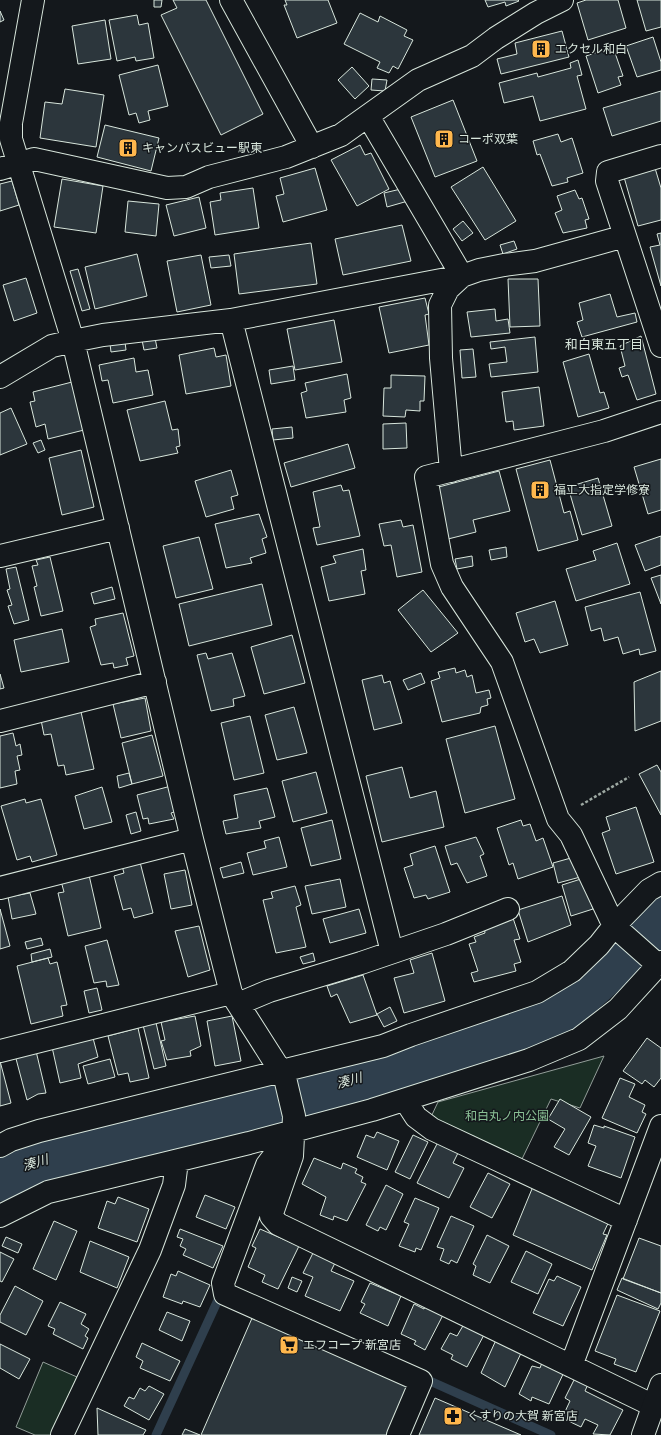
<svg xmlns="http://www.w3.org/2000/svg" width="661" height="1435" font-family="Ubuntu,'Noto Sans JP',sans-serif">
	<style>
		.green { fill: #1a2d24; stroke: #939e99 }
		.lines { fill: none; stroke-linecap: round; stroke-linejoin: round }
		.stream { stroke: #2f3f4d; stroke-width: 9 }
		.river { stroke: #2f3f4d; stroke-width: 53 }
		.building { fill: #2c363c; stroke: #d8e6dc }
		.street-casing { stroke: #d8e6dc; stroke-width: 24 }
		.secondary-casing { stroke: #d8e6dc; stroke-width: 24 }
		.path { stroke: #9da8a2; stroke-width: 2.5; stroke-dasharray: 3 2; stroke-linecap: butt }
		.street { stroke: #14181c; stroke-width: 22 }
		.secondary { stroke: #14181c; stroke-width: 22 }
		.labels { text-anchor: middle; stroke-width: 3; stroke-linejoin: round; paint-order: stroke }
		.poi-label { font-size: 12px; fill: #d8e6dc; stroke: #14181c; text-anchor: start }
		.park-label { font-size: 12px; fill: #8ac095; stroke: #14181c }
		.neighbourhood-label { font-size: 13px; fill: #d8e6dc; stroke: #14181c }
		.water-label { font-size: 13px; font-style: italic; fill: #d8e6dc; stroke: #14181c }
	</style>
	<rect width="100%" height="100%" fill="#14181c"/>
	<path class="green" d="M604,1056l-24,52 -29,-9 -29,60 -92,-40 8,-17z
		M43,1362l34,15 -25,58h-17l-19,-8z"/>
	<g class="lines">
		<path class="stream" d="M421,1377l130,58
			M156,1435l66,-144"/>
		<path class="river" d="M0,1175l23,-10 362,-94 170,-59 63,-56 43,-42"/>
	</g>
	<path class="building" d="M154,0h8l-1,7h-7z
		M173,0h33l57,114 -42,21 -60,-120 16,-7z
		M285,0h43l9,23 -40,15 -13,-33h3z
		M485,0h33l1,1 -13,5 -1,-4 -17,5z
		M586,0h32l8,28 -38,12 -11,-37z
		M637,0h24v27l-15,4z
		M0,11l4,9 -4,2z
		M360,13l18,9 2,-6 27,14 -3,6 9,4 -15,29 -5,-3 -4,7 -12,-5 3,-6 -36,-18z
		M137,15l2,10 9,-2 6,35 -18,3 -1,-4 -18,4 -8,-41z
		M105,20l6,39 -33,5 -6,-38z
		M562,31l7,26 -68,17 -4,-15 20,-5 -2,-11z
		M653,37l8,25v8l-24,7 -11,-31z
		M613,47l10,29 -5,1 3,8 -23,8 -12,-37z
		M578,60l4,15 -5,1 9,33 -46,12 -7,-25 -29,7 -5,-20 38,-10 1,4 33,-9 -1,-5z
		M158,65l10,41 -20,5 2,9 -11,3 -3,-10 -7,2 -10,-40z
		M352,67l17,19 -14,13 -17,-19z
		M372,79l15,1 -2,11 -14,-1z
		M65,89l39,6 -8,52 -56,-9 5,-36 17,2z
		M661,91v30l-49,15 -9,-28z
		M453,100l24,61 -42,16 -24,-60z
		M105,125l54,13 -8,33 -54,-14z
		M558,134l3,8 11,-4 11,35 -16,5 1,4 -16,4 -12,-32 -3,1 -4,-14z
		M360,145l5,10 6,-2 18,36 -32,17 -26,-46z
		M483,167l33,54 -31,19 -34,-53z
		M315,168l12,42 -44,12 -7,-26 8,-2 -4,-16z
		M655,168l6,20v32l-23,6 -14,-49z
		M62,179l41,7 -7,47 -42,-6z
		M12,181l7,24 -19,6v-27z
		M253,188l6,40 -44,7 -5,-33 11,-2 -1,-7z
		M405,188l3,13 -21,6 -3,-14z
		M575,190l4,9 3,-1 7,21 -4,1 2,8 -24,5 -8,-20 7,-3 -5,-14z
		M199,197l7,31 -32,8 -8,-31z
		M128,201l31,3 -3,32 -31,-4z
		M463,221l10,12 -11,8 -9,-12z
		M402,225l9,36 -68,14 -8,-36z
		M661,233v53l-11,-39 10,-2 -3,-11z
		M514,241l3,8 -14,5 -3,-9z
		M311,243l6,41 -78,10 -5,-40z
		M137,254l10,42 -52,13 -10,-42z
		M201,255l10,50 -34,7 -10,-51z
		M229,255l2,11 -20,2 -2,-11z
		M78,269l12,40 -8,2 -12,-40z
		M26,278l11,35 -23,8 -11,-36z
		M508,279h30l2,47 -30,1z
		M610,294l7,23 18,-4 2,9 -55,15 -5,-15 6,-2 -4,-17z
		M425,298l4,16 -4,1 4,30 -40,8 -10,-46z
		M495,309l1,12 12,-2 2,14 -39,4 -4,-25z
		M334,320l8,42 -47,8 -8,-41z
		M641,336l15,58 -19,6 -9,-25 -6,2 -3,-9 6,-2 -5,-20z
		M535,337l3,35 -47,5 -2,-13 18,-2 -2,-15 -14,2 -1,-7z
		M155,338l2,10 -13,2 -2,-10z
		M125,342l1,8 -15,2 -1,-8z
		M214,348l2,9 10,-2 5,31 -45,8 -7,-39z
		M473,349l3,28 -14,1 -2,-28z
		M589,354l11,39 4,-1 5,16 -31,9 -15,-55z
		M134,358l2,14 12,-2 5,25 -40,8 -5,-23 -6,1 -3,-16z
		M293,366l2,14 -24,4 -2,-14z
		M347,374l4,24 -7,2 2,12 -40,6 -5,-25 6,-2 -2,-8z
		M391,375l34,1 -1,25h-4v10l-14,-1 -1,7 -22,-1 1,-28h7z
		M76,381l12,48 -40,10 -3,-15 -9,3 -6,-25 5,-1 -2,-9z
		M539,387l5,39 -30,4 -1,-9 -7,1 -4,-30z
		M165,401l7,29 6,-1 2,17 -4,1 2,6 -38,8 -13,-51z
		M11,408l16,36 -27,11v-42z
		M406,423l1,25 -24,1v-25z
		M292,427l1,11 -20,2 -1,-11z
		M41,440l4,10 -7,3 -5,-10z
		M348,444l7,24 -64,19 -7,-24z
		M81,450l13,57 -32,8 -13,-57z
		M661,459v51l-13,4 -14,-47z
		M550,460l14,53 6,-2 8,29 -40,11 -22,-82z
		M231,470l7,25 -7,2 3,12 -28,8 -11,-36z
		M499,471l11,40 -37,9 3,12 -28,7 -13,-51z
		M598,478l14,48 -30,9 -14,-48z
		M341,485l2,6 6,-1 11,46 -43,9 -4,-17 7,-1 -7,-35z
		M259,514l8,23 -5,2 4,14 -16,5 2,5 -26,5 -11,-44z
		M401,520l2,7 10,-2 9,47 -25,5 -6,-32 -7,1 -5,-22z
		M661,536v29l-16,6 -10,-26z
		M199,537l14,52 -37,9 -13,-52z
		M617,543l13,41 -54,17 -10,-32 30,-9 -3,-9z
		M506,547l1,10 -16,3 -2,-10z
		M363,549l3,21 -5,1 4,23 -36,7 -8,-34 15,-4 -3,-7z
		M472,556l1,10 -16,3 -2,-10z
		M50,557l13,54 -22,5 -7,-29 3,-1 -5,-20 6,-1 -2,-5z
		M16,567l13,53 -15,4 -6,-18 4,-1 -5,-15 3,-1 -4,-20z
		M661,575v29l-10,-26z
		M262,584l10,41 -83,21 -10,-42z
		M112,587l3,12 -21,5 -3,-11z
		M423,590l35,43 -27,19 -33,-42z
		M640,592l16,59 -16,4 -1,-6 -16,5 -5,-17 -14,4 -3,-13 -10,3 -6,-24z
		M555,601l13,44 -28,8 -6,-14 -9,3 -9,-29z
		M123,613l11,43 -8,2 2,7 -14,3 -1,-5 -12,2 -11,-38 6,-2 -1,-6z
		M62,629l7,33 -48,10 -7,-32z
		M292,635l13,48 -41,11 -13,-47z
		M206,653l2,6 24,-6 13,43 -12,3 1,7 -23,5 -14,-56z
		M455,668l1,5 9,-3 2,7 5,-2 4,18 13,-3 2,8 -4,1 1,6 -7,2 -1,6 -38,9 -11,-41 9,-3 -2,-6z
		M661,671v50l-26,10 -1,-49z
		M421,673l4,10 -17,7 -5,-10z
		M0,674l4,14 -4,1z
		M382,675l2,8 6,-2 12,42 -28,7 -12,-50z
		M145,698l6,33 -30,7 -8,-34z
		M294,707l13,46 -30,7 -12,-45z
		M81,712l13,57 -28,6 -2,-10 -6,1 -7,-32 -7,1 -3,-15z
		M250,716l14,57 -30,7 -13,-57z
		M495,726l20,73 -50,14 -19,-74z
		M13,733l3,13 4,-2 2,11 -5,1 3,14 -5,1 2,13 -17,4v-52z
		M152,735l11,41 -31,8 -10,-41z
		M657,765l4,7v43l-22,-41z
		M402,767l8,31 26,-7 8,36 -62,15 -16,-66z
		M316,772l11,41 -34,9 -11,-41z
		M129,773l3,11 -13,4 -2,-12z
		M171,786l7,25 -7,2 3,6 -25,5 -1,-6 -5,1 -6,-24z
		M102,787l10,35 -28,7 -9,-33z
		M267,788l8,29 -16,4 2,7 -35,6 -3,-13 15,-3 -4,-23z
		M25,799l1,4 15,-4 16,56 -25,7 -2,-6 -13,4 -16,-54z
		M636,807l18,55 -38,12 -14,-41 8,-3 -4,-13z
		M136,812l5,19 -10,3 -5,-19z
		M332,820l9,39 -30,7 -10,-38z
		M521,820l2,6 7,-2 6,17 7,-3 10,29 -35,12 -5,-16 -4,2 -12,-37z
		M279,837l8,30 -34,8 -6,-22 19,-5 -2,-7z
		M476,837l8,17 -4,2 7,20 -20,7 -10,-20 -6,2 -6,-19z
		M435,846l15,46 -22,7 -2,-4 -12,3 -10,-30 9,-3 -3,-11z
		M578,856l6,20 -26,7 -5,-20z
		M140,862l13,51 -19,5 -3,-10 -8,2 -9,-34 10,-3 -2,-7z
		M241,862l3,11 -21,5 -3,-10z
		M185,870l7,35 -21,4 -7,-35z
		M89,875l12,53 -33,8 -10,-43 6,-1 -3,-11z
		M584,878l9,31 -22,7 -9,-31z
		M340,879l6,28 -34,7 -7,-28z
		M295,886l6,19 -5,2 10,40 -30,6 -13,-53 10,-2 -2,-6z
		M30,893l6,21 -24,5 -4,-22z
		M562,896l9,29 -43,17 -10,-32z
		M0,909l10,37 -10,3z
		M359,909l7,24 -36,10 -7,-24z
		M513,918l7,21 -6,1 7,22 -7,2 2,7 -42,11 -3,-9 7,-2 -9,-27 7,-2 -2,-5 11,-4 -1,-6z
		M199,926l11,44 -22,7 -13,-46z
		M41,938l2,7 -16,4 -2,-7z
		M107,940l12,45 -12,2 -1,-6 -12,2 -9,-37z
		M50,949l2,8 -20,5 -1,-8z
		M313,953l2,8 -12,3 -3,-7z
		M432,953l13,48 -41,12 -10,-35 20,-5 -4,-13z
		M48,958l2,6 7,-2 10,43 -6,1 2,10 -32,8 -14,-58z
		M363,975l14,40 -27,8 -13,-29 -6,3 -4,-11z
		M97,988l5,22 -13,3 -5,-22z
		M390,1007l7,14 -13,6 -7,-13z
		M154,1014l12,52 -12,3 -13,-52z
		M195,1016l6,30 -11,5 1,5 -24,4 -6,-19 4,-1 -4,-18z
		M232,1016l9,45 -26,5 -8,-45z
		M138,1028l11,50 -19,4 -2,-9 -10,2 -10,-39z
		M93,1038l5,19 -20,7 3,14 -21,5 -8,-36z
		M647,1038l14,10v30l-7,9 -9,-7 -3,4 -19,-13z
		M36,1051l10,42 -8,1 -11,6 -12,-45z
		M110,1059l5,18 -27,7 -5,-18z
		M0,1061l11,42 -11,3z
		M620,1078l15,6 -6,13 16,8 -3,7 4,2 -9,19 -35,-15z
		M560,1099l31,18 -22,38 -15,-8 11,-18 -17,-10z
		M594,1125l10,3v-2l31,11 -14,41 -33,-12 8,-20 -8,-3z
		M377,1132l22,9 -12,29 -30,-13 9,-22 8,3z
		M413,1135l15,7 -18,37 -15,-7z
		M438,1142l20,11 -5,10 11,5 -15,30 -32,-15z
		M314,1158l27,11 2,-6 14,6 -2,4 8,4 -2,5 5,2 -19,37 -13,-5 -1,4 -13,-5 6,-18 -24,-13z
		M488,1173l22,11 -18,34 -22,-11z
		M534,1184l77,33 -8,17 4,1 -15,35 -79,-35z
		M386,1185l17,9 -17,36 -6,-3 -2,4 -12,-6z
		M205,1195l30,12 -9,22 -30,-12z
		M118,1197l31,12 -12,33 -39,-14 9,-27 8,3z
		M415,1198l24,10 -18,42 -5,-2 -1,4 -16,-6 10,-22 -5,-2z
		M451,1216l23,10 -17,37 -6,-3 -2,4 -9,-4 4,-11 -7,-2z
		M54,1221l23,10 -21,49 -23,-11z
		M180,1229l43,17 -10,22 -30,-13 3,-6 -6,-3 3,-7 -6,-2z
		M260,1229l39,17 -21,43 -16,-7 3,-7 -17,-8 8,-19 -4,-2z
		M487,1235l22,11 -19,37 -17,-8 3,-9 -3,-2z
		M6,1237l16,7 -4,9 -16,-7z
		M639,1238l22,8v47l-38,-14z
		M90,1241l39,16 -12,31 -37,-16z
		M526,1251l26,13 -14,30 -27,-12z
		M0,1252l14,7 -12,23 -2,-1z
		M313,1253l22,10 -4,8 23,10 -14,30 -35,-15 8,-19 -10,-4z
		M178,1271l32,14 -10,22 -17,-6 -1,3 -19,-7 8,-23 5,2z
		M557,1276l24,11 -18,39 -30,-13 16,-34 5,2z
		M292,1277l10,4 -5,11 -9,-4z
		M622,1278l39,15v10l-3,6 -41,-19z
		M370,1283l31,13 -13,30 -28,-13 5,-9 -4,-2z
		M15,1286l28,15 -17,34 -26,-13v-7z
		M617,1295l43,16 -24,61 -22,-8 2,-5 -21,-8z
		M60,1302l26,12 -5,10 8,5 -4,7 3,2 -5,11 -30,-15 2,-5 -7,-3z
		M414,1304l10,5 2,-4 17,10 -18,35 -11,-6 2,-3 -15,-7z
		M256,1309l161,72 -24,54h-192z
		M167,1312l23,9 -8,20 -23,-11z
		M464,1324l21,9 -18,34 -16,-8 2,-4 -12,-6 9,-16 7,3z
		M496,1340l27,9 -18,38 -24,-14z
		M142,1343l38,18 -10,20 -30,-13 3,-7 -7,-4z
		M0,1344l30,15 -11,20 -19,-11z
		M543,1360l22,10 -16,34 -17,-7 -1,4 -12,-7 13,-28 8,2z
		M576,1376l13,6 -4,9 38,19 -13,25 -17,-1 5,-9 -13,-6 -4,8 -19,-9 8,-17 -5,-3z
		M149,1386l15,8 -15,26 -25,-14 5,-9 5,2 6,-11 5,3z
		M435,1398l86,37h-102z
		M97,1408l49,22 -3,5h-45z
		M185,1429l15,6h-18z"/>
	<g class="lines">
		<g class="street-casing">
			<path id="street" d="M33,0l-22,123v16l62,202 119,498 39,154 54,85 9,38 -2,40 -21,60 7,8 376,182
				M231,0l81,147
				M661,156l-53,16 -1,9 54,165
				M0,169l34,-10 133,29 19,-1 23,-10 77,-20 55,-22 77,-55 54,-24 24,-18 40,-25 26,-13
				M231,320l161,632
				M0,377l52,-31 21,-5 30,-6 128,-15 231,-44 -94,-160
				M451,471l-10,-113 -1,-53 8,-16 14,-13 17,-6 25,-5 31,-4 90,-25
				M0,556l118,-28
				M0,721l155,-39
				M0,888l192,-49
				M658,965l-44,-39 -43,-91 -13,-16 -56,-157 -50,-75 -10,-23 -16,-87 178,-46 57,-19
				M238,1004l31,-13 92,-28 85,-29 62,-25
				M0,1051l231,-58
				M405,1100l11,17 16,12 194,91
				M293,1131l-26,34 -44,118 2,11 196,87 -23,54
				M0,1146l11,-6 28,-9 344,-85 28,-11 126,-43 35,-21 27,-26 15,-19 35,-36 12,-7
				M0,1216l48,-24 201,-49 123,-33 157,-50 50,-21 39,-30 43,-47
				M571,1366l90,-240
				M62,1435l88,-185 24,-65 3,-24"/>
		</g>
		<g class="secondary-casing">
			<path id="secondary" d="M643,1435l18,-50"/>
		</g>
		<path class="path" d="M581,805l48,-28"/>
		<use href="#street" class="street"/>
		<use href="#secondary" class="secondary"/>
	</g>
	<defs>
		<g id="building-square" transform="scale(1)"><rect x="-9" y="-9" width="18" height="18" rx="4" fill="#ffb74d" stroke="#14181c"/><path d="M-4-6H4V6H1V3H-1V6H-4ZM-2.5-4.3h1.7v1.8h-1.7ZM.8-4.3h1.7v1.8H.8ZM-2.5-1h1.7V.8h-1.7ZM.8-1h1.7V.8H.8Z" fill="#111"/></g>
		<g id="supermarket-square" transform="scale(1)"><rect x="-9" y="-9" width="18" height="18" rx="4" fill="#ffb74d" stroke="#14181c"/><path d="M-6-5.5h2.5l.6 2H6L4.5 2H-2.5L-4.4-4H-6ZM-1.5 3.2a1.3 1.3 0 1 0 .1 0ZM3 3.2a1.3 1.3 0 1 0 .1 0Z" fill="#111"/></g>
		<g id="pharmacy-square" transform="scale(1)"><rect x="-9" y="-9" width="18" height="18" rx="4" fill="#ffb74d" stroke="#14181c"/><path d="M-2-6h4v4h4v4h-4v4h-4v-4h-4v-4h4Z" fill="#111"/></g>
	</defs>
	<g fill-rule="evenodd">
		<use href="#building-square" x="541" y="49"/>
		<use href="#building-square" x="444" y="139"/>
		<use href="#building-square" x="128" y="148"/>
		<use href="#building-square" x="540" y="490"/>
		<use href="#supermarket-square" x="289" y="1345"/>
		<use href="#pharmacy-square" x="453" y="1416"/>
	</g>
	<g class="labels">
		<g class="poi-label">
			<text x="555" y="53">エクセル和白</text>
			<text x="458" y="143">コーポ双葉</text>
			<text x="142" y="152">キャンパスビュー駅東</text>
			<text x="554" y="494">福工大指定学修寮</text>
			<text x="303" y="1349">エフコープ 新宮店</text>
			<text x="467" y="1420">くすりの大賀 新宮店</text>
		</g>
		<g class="park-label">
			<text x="507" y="1120">和白丸ノ内公園</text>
		</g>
		<g class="neighbourhood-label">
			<text x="604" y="349">和白東五丁目</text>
		</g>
		<g class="water-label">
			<text transform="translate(349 1080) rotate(-15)" y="5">湊川</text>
			<text transform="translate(35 1162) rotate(-16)" y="5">湊川</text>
		</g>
	</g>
</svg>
